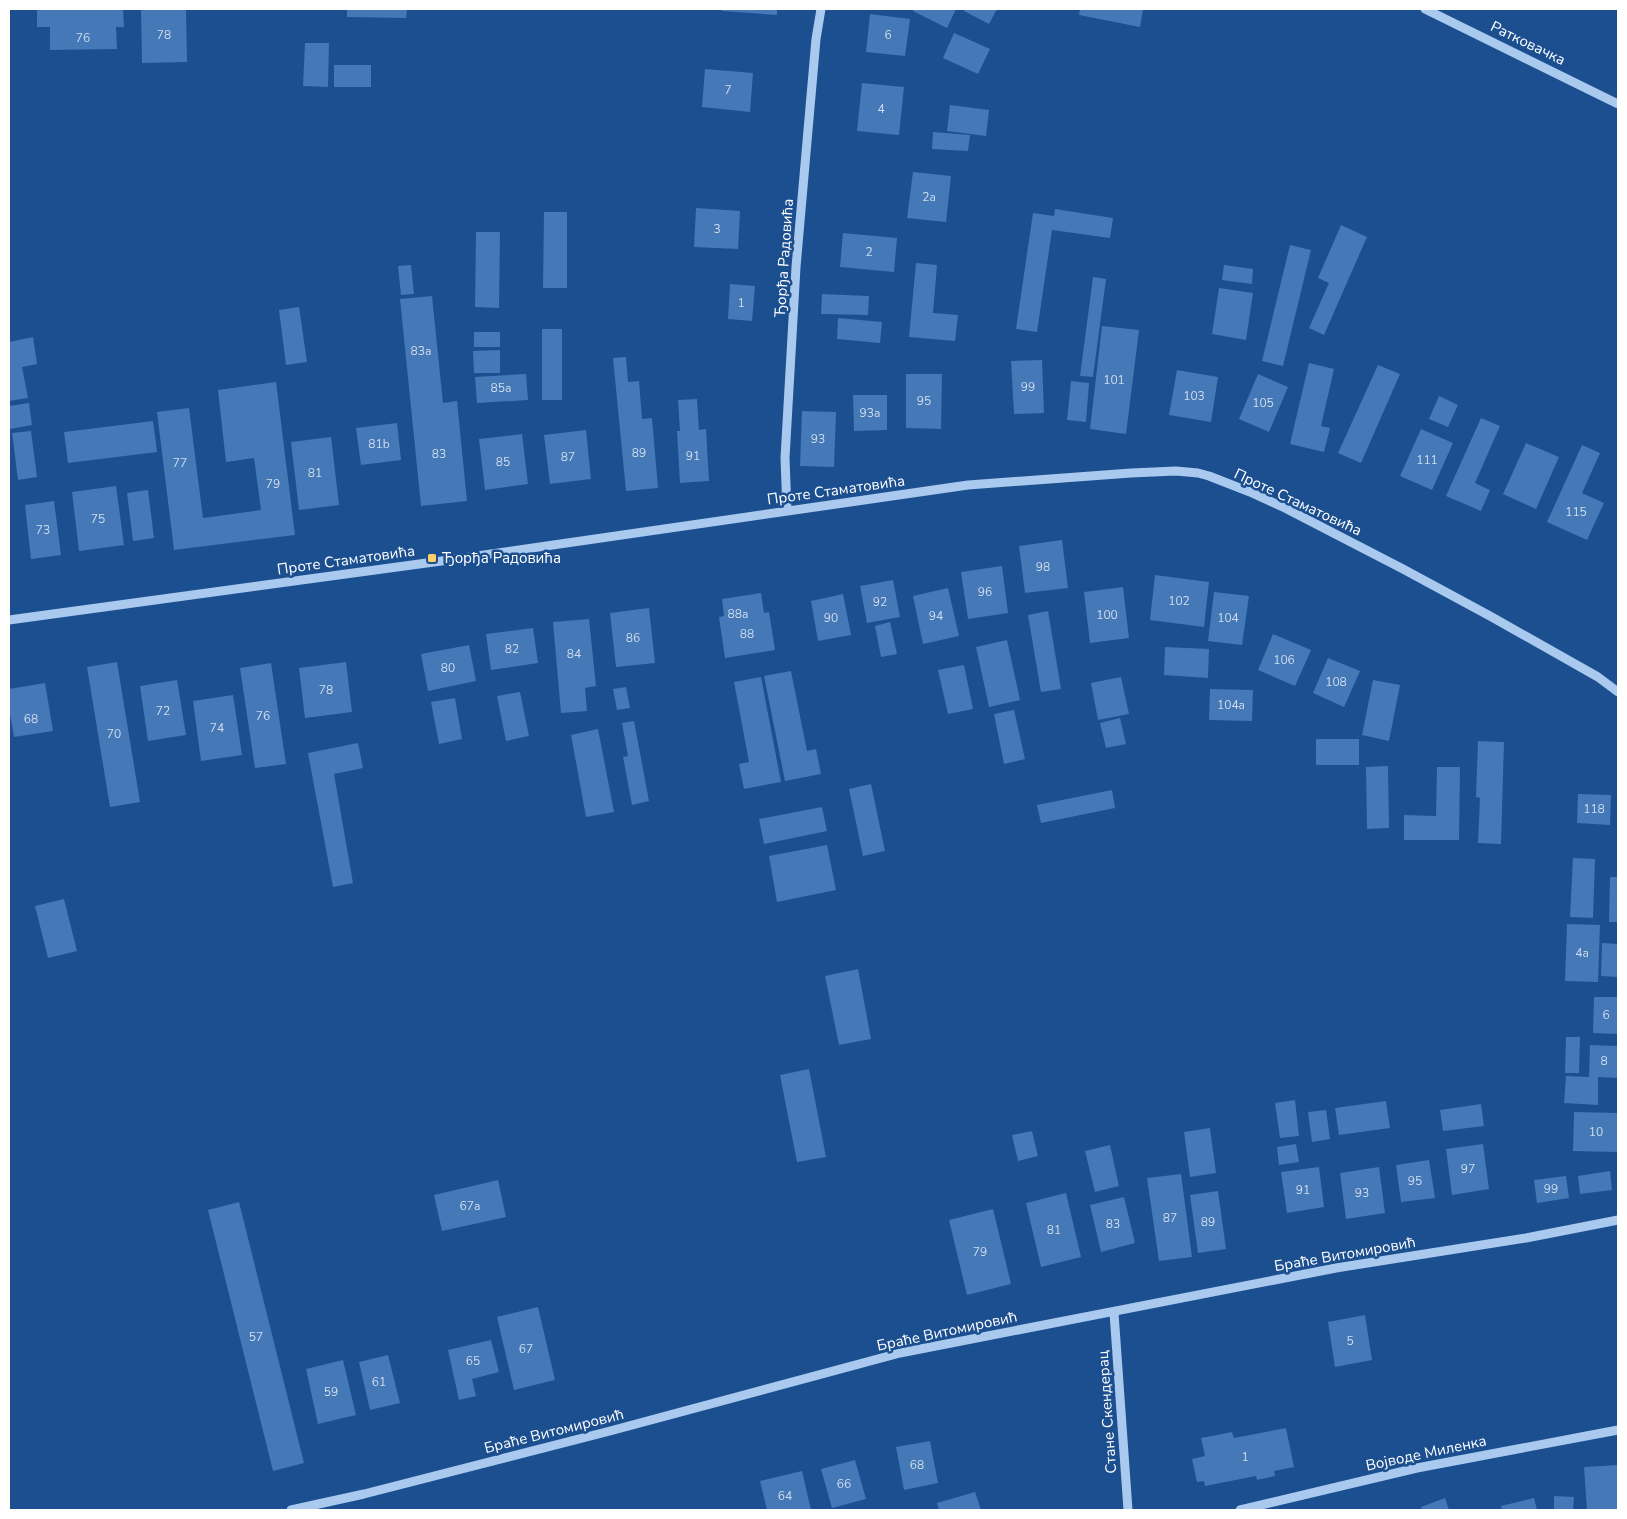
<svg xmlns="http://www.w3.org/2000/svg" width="1627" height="1519" font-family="'Nunito Sans',sans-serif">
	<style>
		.building { fill: #4478b7 }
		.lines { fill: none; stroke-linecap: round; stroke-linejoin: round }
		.minor { stroke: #a9c9ee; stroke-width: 9 }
		.poi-dot { fill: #ffd166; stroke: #1b4f8f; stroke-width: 2 }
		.labels { text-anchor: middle; stroke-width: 5; stroke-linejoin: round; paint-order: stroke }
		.number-label { font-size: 12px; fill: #d0dded }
		.street-label { font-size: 15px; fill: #fff; stroke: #1b4f8f }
		.poi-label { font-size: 15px; fill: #fff; stroke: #1b4f8f; text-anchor: start }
	</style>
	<rect width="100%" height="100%" fill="#1b4f8f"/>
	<path class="building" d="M37,9h86l1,18h-8l1,22 -67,1v-23h-13z
		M141,9h45l1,53 -45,1z
		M347,9h60l-1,9 -59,-1z
		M722,9h55v6l-55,-4z
		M914,9h42l-9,19 -34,-17z
		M965,9h32l-8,15 -25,-13z
		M1080,9h63l-3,18 -61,-12z
		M870,14l40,5 -5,37 -39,-4z
		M954,33l36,16 -12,25 -35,-16z
		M305,43h24l-1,44 -25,-1z
		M334,65h37v22h-37z
		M705,69l48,4 -3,39 -48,-5z
		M862,83l42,4 -5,48 -42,-4z
		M950,105l39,5 -3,26 -39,-5z
		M933,132l37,3 -2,16 -36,-2z
		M913,172l38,4 -5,46 -39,-4z
		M696,208l44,3 -2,38 -44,-2z
		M1055,209l58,9 -3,20 -58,-8 -15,102 -21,-3 17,-116 21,3z
		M544,212h23v76h-24z
		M1341,225l26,12 -43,98 -15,-7 20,-45 -11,-5z
		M476,232h24l-1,76 -24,-1z
		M843,233l54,5 -3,34 -54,-5z
		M1290,245l21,5 -28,116 -21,-5z
		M916,263l21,2 -4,48 25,2 -3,26 -46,-4z
		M411,265l3,29 -13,1 -3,-29z
		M1224,265l29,4 -1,15 -30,-4z
		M1093,277l13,2 -13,98 -13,-1z
		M730,284l25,2 -3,35 -24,-2z
		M1219,288l34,5 -7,47 -34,-6z
		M822,294l47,2 -1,19 -47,-1z
		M432,296l11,107 14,-2 10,100 -46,5 -21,-207z
		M299,307l8,55 -21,3 -7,-55z
		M838,318l44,4 -2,21 -43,-4z
		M1102,326l37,4 -13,104 -36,-5z
		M542,329h20v71h-20z
		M474,332h26v15h-26z
		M33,337l4,27 -15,3 6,31 -19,3v-59z
		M500,350v23h-26l-1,-22z
		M626,357l2,25 11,-1 3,38 10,-1 6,70 -32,3 -13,-133z
		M1042,360l2,53 -30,1 -3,-53z
		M1309,363l25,6 -13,57 9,2 -6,24 -34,-8z
		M1378,365l22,9 -39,89 -23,-10z
		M1177,370l41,7 -7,45 -42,-7z
		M526,374l2,26 -51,3 -2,-26z
		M906,374h36l-1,55 -35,-1z
		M1258,374l30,13 -19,45 -30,-13z
		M1071,381l18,2 -3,39 -19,-2z
		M276,382l19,153 -121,15 -17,-138 32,-4 14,110 58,-8 -7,-52 -28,4 -8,-72z
		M853,395h34v35l-33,1z
		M1439,396l19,9 -10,22 -19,-8z
		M697,399l2,31 7,-1 3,52 -29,2 -3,-52h3l-2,-31z
		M29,403l3,22 -22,4 -1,-23z
		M802,411l34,1 -2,55 -34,-1z
		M1481,418l19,8 -25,57 15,7 -9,21 -35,-15z
		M153,421l4,31 -89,11 -4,-31z
		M397,423l4,37 -40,5 -5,-37z
		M1421,429l32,14 -21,47 -32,-14z
		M586,430l5,49 -41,5 -6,-49z
		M31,431l6,46 -19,3 -6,-47z
		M522,434l6,50 -43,6 -6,-51z
		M331,437l8,68 -40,5 -8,-68z
		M1526,443l33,14 -23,52 -33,-15z
		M1582,445l18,8 -18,40 22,10 -17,37 -40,-18z
		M116,486l8,59 -45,6 -7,-59z
		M148,490l6,48 -21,3 -6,-48z
		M54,501l7,54 -30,4 -6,-54z
		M1062,540l6,48 -43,5 -6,-47z
		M1002,566l6,47 -40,6 -7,-47z
		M1155,575l54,7 -5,45 -54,-7z
		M893,580l7,37 -33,6 -7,-37z
		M1123,587l6,51 -39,5 -6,-51z
		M948,588l11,48 -36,8 -10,-48z
		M1214,592l35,4 -7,49 -34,-4z
		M761,593l3,20 5,-1 6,38 -50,8 -6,-41 5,-1 -2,-17z
		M843,594l8,41 -33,6 -7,-40z
		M649,608l6,55 -39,4 -6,-54z
		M1048,611l13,78 -20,3 -13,-77z
		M589,619l7,67 -11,2 2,23 -26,2 -8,-91z
		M890,622l7,32 -16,3 -6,-31z
		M533,628l5,35 -47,7 -5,-36z
		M1273,634l38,16 -16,36 -37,-16z
		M1007,640l13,60 -31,7 -13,-60z
		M469,645l7,36 -48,10 -7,-37z
		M1165,647l44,2 -1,29 -44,-3z
		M1328,658l32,13 -16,36 -31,-14z
		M117,662l23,140 -30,5 -23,-140z
		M346,662l6,50 -47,6 -6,-50z
		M271,663l15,101 -31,4 -15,-100z
		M964,665l9,44 -25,5 -10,-44z
		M791,671l16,80 9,-2 5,25 -36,7 -21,-105z
		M761,677l20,105 -37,7 -5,-25 10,-2 -15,-80z
		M1121,677l8,37 -31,6 -7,-37z
		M177,680l9,55 -38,6 -8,-55z
		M1373,680l27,5 -11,56 -27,-6z
		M45,683l8,48 -39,6 -5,-29v-19z
		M626,687l4,21 -13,2 -4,-21z
		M1210,689l43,1 -1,31 -43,-1z
		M520,692l9,44 -23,5 -9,-45z
		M233,695l9,60 -41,6 -8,-60z
		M455,698l7,41 -23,5 -8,-42z
		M1014,710l11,49 -21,5 -10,-50z
		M1120,718l6,26 -20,4 -6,-25z
		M634,721l15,80 -17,4 -9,-48 5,-1 -6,-33z
		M598,729l16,83 -28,5 -15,-82z
		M1316,739h43v26h-43z
		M1478,741l26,1 -3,102 -23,-1 2,-45 -4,-1z
		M358,743l5,25 -29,6 19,109 -20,4 -25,-134z
		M1388,766l1,62 -22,1 -1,-62z
		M1437,767h23l-1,73h-55v-25l32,1z
		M871,784l14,67 -22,5 -14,-67z
		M1112,790l3,18 -74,15 -4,-18z
		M1578,794l33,1 -1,30 -33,-2z
		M822,807l5,24 -63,13 -5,-25z
		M827,845l9,45 -59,12 -8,-46z
		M1573,858l22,1 -2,59 -23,-1z
		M1610,877h8v45h-9z
		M64,899l13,52 -29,7 -13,-52z
		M1567,924l33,1 -2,57 -33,-1z
		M1602,943l16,1v33l-17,-1z
		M858,969l13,70 -32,6 -14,-69z
		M1594,997h24v37l-25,-1z
		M1566,1037h14l-1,36h-14z
		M1590,1045l28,1v32l-20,-1v28l-34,-2 2,-27 23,1z
		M809,1069l17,88 -29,5 -17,-87z
		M1295,1100l4,36 -19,2 -5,-35z
		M1386,1101l4,27 -51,7 -4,-27z
		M1481,1104l3,22 -41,5 -3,-21z
		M1326,1110l4,29 -18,3 -4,-30z
		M1574,1112l44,1v39l-45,-1z
		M1210,1128l6,45 -26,4 -6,-45z
		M1032,1131l6,25 -20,5 -6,-26z
		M1296,1144l3,18 -20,3 -2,-18z
		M1483,1144l6,45 -37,6 -6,-46z
		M1110,1145l9,41 -24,6 -10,-41z
		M1429,1160l6,38 -34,4 -5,-37z
		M1319,1167l5,40 -37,6 -6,-41z
		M1379,1167l6,46 -39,6 -6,-46z
		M1610,1171l2,19 -32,4 -2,-18z
		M1181,1174l11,83 -33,4 -12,-83z
		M1566,1176l3,22 -32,5 -3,-23z
		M498,1180l8,37 -64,14 -8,-36z
		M1218,1191l8,58 -28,4 -8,-58z
		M1066,1193l15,64 -40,10 -15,-64z
		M1124,1197l11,46 -34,9 -11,-47z
		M239,1202l65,261 -31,8 -65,-261z
		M993,1209l18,75 -44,11 -18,-75z
		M538,1307l17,73 -41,10 -17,-73z
		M1365,1315l7,45 -37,7 -7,-45z
		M491,1340l8,32 -27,7 4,17 -17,4 -11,-50z
		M388,1355l12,48 -30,7 -11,-48z
		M343,1360l13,55 -38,9 -12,-55z
		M1286,1428l8,39 -20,4 1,5 -18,4 -1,-4 -51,10 -1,-5 -7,1 -5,-23 13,-3 -4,-18 31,-6 2,6z
		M930,1441l8,42 -34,7 -8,-43z
		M855,1460l11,39 -34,9 -11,-39z
		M1618,1465v45h-31l-3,-43z
		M802,1471l9,39h-44l-7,-29z
		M975,1492l6,18h-42l-2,-7z
		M1554,1496l20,1 -1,13h-19z
		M1445,1498l4,12h-27l-1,-3z
		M1534,1498l3,12h-35l-1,-4z"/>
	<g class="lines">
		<path class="minor" d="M1425,9l193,95
			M787,511l-2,-53 11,-191 20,-228 5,-30
			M9,620l447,-61 512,-74 163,-12 45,-2 22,2 11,3 41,16 35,16 118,61 87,47 108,61 20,15
			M1114,1313l14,197
			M291,1510l73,-16 246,-63 290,-78 436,-85 190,-30 92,-18
			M1240,1510l177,-42 201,-38"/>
	</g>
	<rect class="poi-dot" x="427" y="553" width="10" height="10" rx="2.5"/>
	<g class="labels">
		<g class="number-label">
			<text x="164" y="39">78</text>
			<text x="888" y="39">6</text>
			<text x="83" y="42">76</text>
			<text x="728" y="94">7</text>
			<text x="881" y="113">4</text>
			<text x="929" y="201">2a</text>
			<text x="717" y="233">3</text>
			<text x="869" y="256">2</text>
			<text x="741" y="307">1</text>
			<text x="421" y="355">83a</text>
			<text x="1114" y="384">101</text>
			<text x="1028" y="391">99</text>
			<text x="501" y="392">85a</text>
			<text x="1194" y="400">103</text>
			<text x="924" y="405">95</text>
			<text x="1263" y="407">105</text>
			<text x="870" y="417">93a</text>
			<text x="818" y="443">93</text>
			<text x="379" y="448">81b</text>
			<text x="639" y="457">89</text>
			<text x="439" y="458">83</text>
			<text x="693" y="460">91</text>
			<text x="568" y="461">87</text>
			<text x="1427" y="464">111</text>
			<text x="503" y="466">85</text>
			<text x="180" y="467">77</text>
			<text x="315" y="477">81</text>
			<text x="273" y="488">79</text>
			<text x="1576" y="516">115</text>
			<text x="98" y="523">75</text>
			<text x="43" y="534">73</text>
			<text x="1043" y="571">98</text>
			<text x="985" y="596">96</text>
			<text x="1179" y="605">102</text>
			<text x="880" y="606">92</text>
			<text x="738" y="618">88a</text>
			<text x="1107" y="619">100</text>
			<text x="936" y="620">94</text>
			<text x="831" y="622">90</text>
			<text x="1228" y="622">104</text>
			<text x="747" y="638">88</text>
			<text x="633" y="642">86</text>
			<text x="512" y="653">82</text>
			<text x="574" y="658">84</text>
			<text x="1284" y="664">106</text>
			<text x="448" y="672">80</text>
			<text x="1336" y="686">108</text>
			<text x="326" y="694">78</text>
			<text x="1231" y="709">104a</text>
			<text x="163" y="715">72</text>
			<text x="263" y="720">76</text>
			<text x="31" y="723">68</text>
			<text x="217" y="732">74</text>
			<text x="114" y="738">70</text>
			<text x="1594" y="813">118</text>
			<text x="1582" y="957">4a</text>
			<text x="1606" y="1019">6</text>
			<text x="1604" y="1065">8</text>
			<text x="1596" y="1136">10</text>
			<text x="1468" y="1173">97</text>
			<text x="1415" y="1185">95</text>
			<text x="1551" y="1193">99</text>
			<text x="1303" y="1194">91</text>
			<text x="1362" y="1197">93</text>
			<text x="470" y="1210">67a</text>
			<text x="1170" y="1222">87</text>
			<text x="1208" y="1226">89</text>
			<text x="1113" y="1228">83</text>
			<text x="1054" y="1234">81</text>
			<text x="980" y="1256">79</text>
			<text x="256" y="1341">57</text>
			<text x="1350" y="1345">5</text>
			<text x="526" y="1353">67</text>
			<text x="473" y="1365">65</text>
			<text x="379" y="1386">61</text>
			<text x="331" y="1396">59</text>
			<text x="1245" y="1461">1</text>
			<text x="917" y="1469">68</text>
			<text x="844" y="1488">66</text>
			<text x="785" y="1500">64</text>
		</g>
		<g class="street-label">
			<text transform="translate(1528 43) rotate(26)" y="5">Ратковачка</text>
			<text transform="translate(784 258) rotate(-86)" y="5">Ђорђа Радовића</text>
			<text transform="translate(836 490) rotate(-8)" y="5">Проте Стаматовића</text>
			<text transform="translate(1298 502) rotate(25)" y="5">Проте Стаматовића</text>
			<text transform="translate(346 560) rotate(-8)" y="5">Проте Стаматовића</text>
			<text transform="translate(1345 1254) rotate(-10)" y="5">Браће Витомировић</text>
			<text transform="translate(947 1331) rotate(-12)" y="5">Браће Витомировић</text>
			<text transform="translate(1107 1412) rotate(-94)" y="5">Стане Скендерац</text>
			<text transform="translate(554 1431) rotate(-14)" y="5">Браће Витомировић</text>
			<text transform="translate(1426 1453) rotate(-12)" y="5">Војводе Миленка</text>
		</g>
		<g class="poi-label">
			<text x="442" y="563">Ђорђа Радовића</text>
		</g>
	</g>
	<rect width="1627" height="1519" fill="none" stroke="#ffffff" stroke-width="20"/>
</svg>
